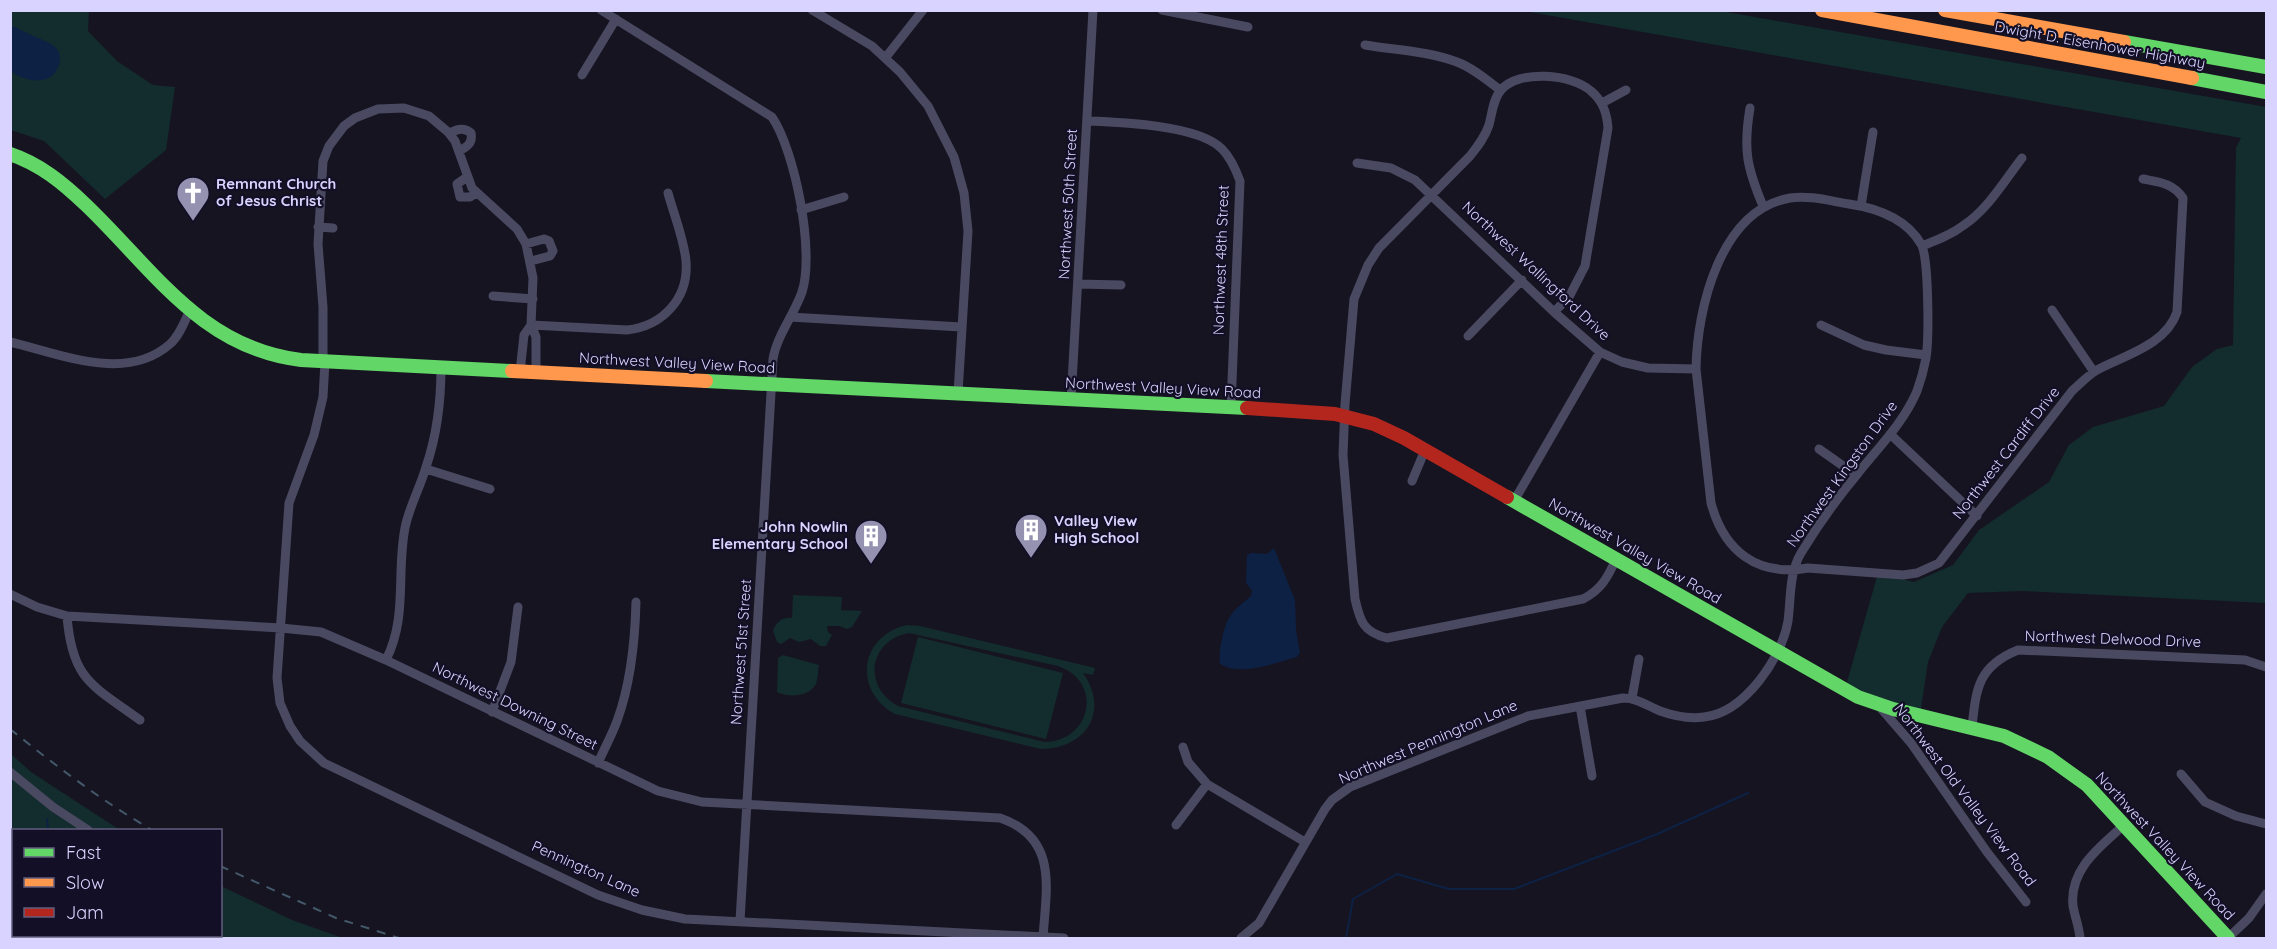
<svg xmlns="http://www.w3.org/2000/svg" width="2277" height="949" font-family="Quicksand,sans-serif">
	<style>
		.green { fill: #132c2d; fill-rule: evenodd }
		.water { fill: #0d2144 }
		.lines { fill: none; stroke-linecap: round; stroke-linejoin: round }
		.stream { stroke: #0d2144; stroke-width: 2 }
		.street { stroke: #4a4962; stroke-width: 9 }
		.fast { stroke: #63d668; stroke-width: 14 }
		.slow { stroke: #ff974d; stroke-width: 14 }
		.jam { stroke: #b3261e; stroke-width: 14 }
		.rail { stroke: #43596b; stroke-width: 2; stroke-dasharray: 9 8; stroke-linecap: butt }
		.labels { text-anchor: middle; stroke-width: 4.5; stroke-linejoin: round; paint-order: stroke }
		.street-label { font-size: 15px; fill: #d9d4ff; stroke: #130f26 }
		.poi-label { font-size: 15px; font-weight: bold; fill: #d9d4ff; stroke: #130f26; text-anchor: start }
	</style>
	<rect width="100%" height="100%" fill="#161421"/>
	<path class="green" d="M11,11h78l-1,20 29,30 36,24 22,2 -9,63 -61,49 -61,-58 -33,-11z
		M1524,11h197l545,96v496l-244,-12 -54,2 -26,34 -14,35 -8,53 -75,-26 33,-116 36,9 39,-17 26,-35 70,-48 20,-37 24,-18 71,-21 28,-39 25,-18 16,-4 3,-197 5,-10z
		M793,595l49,2 -1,13 21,1 -10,16 -5,2 -8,-3h-12l1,6 4,3 -6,11h-6l-9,-7 -12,3 -9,-4 -9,6 -4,-2 -4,-11c2,-8 10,-15 19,-13z
		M907,625l13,1 175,42 -2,7 -10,-2c27,38 3,76 -42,76l-146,-35c-42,-23 -36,-78 12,-89zM909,633l149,33c46,16 33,75 -13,76l-147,-36c-36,-19 -29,-66 11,-73z
		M918,637l145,36 -17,66 -145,-36z
		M783,655l36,10c-1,6 -1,13 -3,19 -7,13 -28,14 -39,8l1,-34z
		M10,753l21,19 89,58h-106v106h206l1,-50 71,34 51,18h-332z"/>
	<path class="water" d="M11,27h5c11,8 35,14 41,22 7,9 1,27 -11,30 -11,4 -27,-1 -35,-8z
		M1274,548l21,52 1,30 4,23 -3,4c-23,6 -55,20 -77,7 -1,-10 0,-16 2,-25 5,-24 11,-28 29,-43l1,-5 -6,-8 1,-28 4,-2 16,1z"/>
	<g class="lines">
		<path class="stream" d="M47,819l1,11
			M10,904l4,-2
			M1346,938l7,-39 44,-25 52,15h65l141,-54 93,-42"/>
		<path class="street" d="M601,10l171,107c23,34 43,135 30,175 -8,23 -25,43 -29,67l-33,562
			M812,10l60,36 28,26 28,34 26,51 10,36 4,38 -10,162
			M1162,10l86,17
			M1365,45c30,5 63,6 92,17 16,6 30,18 43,28
			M886,57l37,-47
			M582,75l34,-56
			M1602,103l24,-13
			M1750,108c-7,42 -3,60 13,98
			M1087,121c33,1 112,4 135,28 9,9 14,21 18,32l-9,226
			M450,133c7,-4 14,-6 21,0 2,10 -4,14 -12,18
			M1357,163l34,5 24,12 139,132 46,40 22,10 26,6 48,1
			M467,177l-10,7 3,13h10l6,-4
			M1861,206l12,-74
			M801,210l43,-13
			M318,227l15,1
			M526,244l18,-5 5,2 4,10 -3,5 -19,5
			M1922,246c15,-6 29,-11 42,-21 24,-16 41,-45 58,-67
			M1078,284l43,1
			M493,296l40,3
			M2052,310l42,62
			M1554,312l15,-15 16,-31 23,-138c-1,-15 -5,-27 -17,-37 -19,-17 -72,-22 -90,-1 -8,9 -9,24 -12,35 -4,12 -11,21 -19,31l-91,92 -11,17 -14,34 -9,105 -2,51 12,144c5,22 8,33 32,39l196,-39c18,-9 25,-22 33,-40
			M790,317l171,10
			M531,325l96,5c36,-4 62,-32 59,-69 -2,-22 -12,-46 -18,-68
			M1821,325l43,20 22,5 40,5
			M1468,336l54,-56
			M10,342c51,12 116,41 160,2 9,-8 14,-21 19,-32
			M520,372l4,-37 7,-10
			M536,373v-36l-5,-12 2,-47 -7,-34 -9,-15 -45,-41 -17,-47 -7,-9 -19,-16 -25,-8 -26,1 -23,9 -11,8 -15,20 -6,15 -5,83 5,63v47l2,8 -2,35 -9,38 -25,68 -12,175 3,25 10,23 10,15 24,22 274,132 44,15 43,9 379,19
			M1071,400l22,-390
			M1890,434l87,82
			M1819,449l37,26
			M426,469l64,20
			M1412,481l13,-31
			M1514,501l86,-149
			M10,594l27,13 30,9 214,12 40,4 65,28 272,131 44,11 298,16c59,20 46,71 43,120
			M67,616c5,64 25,69 73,104
			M386,660c22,-44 10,-86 19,-132 4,-21 15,-40 21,-61 11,-32 15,-66 15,-100
			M1632,698l7,-39
			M1580,706l12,70
			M1879,706l32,37 76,109 39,50
			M492,712l19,-50 7,-55
			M1972,727c4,-38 6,-61 46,-77l227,10 21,7
			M1183,747l5,15 19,22 98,58
			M598,763c6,-14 14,-28 19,-42 14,-38 18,-80 19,-119
			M10,772l43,35 35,23
			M2181,774l24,28 31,14 30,8
			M1176,825l31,-41
			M1241,938l18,-15 66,-114 7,-9 18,-13 178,-71 95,-18c14,0 25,8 37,13 14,5 30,8 44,6 40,-4 78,-59 84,-96 3,-23 1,-48 13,-68 17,-28 37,-56 58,-81 20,-25 45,-50 58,-81 4,-11 7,-22 9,-33 3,-18 3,-101 -5,-114 -15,-26 -45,-36 -72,-40 -19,-3 -40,-9 -59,-6 -70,12 -93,111 -94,171l15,134c13,48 46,74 97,65l95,7 14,-2 22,-10 133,-172c8,-7 15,-15 25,-21 28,-15 69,-25 80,-58l6,-114c-10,-15 -24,-16 -40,-19
			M2080,938c-1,-11 -5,-21 -7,-32 -4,-37 27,-59 51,-81
			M2228,938l21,-20 17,-24"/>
		<path class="fast" d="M2124,42l142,25
			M2192,78l74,14
			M10,154c30,10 53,29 76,51 67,64 115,143 215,155l211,11
			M706,381l541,27
			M1507,497l351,200 35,12 111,27 44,21 39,28 141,153"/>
		<path class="slow" d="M1822,10l370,68
			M1945,10l179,32
			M512,371l194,10"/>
		<path class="jam" d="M1247,408l88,6 39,10 30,14 103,59"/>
		<path class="rail" d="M10,729c46,37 92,72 142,101
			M220,866l116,52 63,20"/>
	</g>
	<defs>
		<g id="church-pin" transform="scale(1.725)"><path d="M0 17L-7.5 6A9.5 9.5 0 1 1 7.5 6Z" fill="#9591b1" stroke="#130f26"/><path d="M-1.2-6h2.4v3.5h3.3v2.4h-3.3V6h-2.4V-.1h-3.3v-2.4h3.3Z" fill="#fff"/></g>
		<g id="building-pin" transform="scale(1.725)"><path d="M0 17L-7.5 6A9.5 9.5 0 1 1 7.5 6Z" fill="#9591b1" stroke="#130f26"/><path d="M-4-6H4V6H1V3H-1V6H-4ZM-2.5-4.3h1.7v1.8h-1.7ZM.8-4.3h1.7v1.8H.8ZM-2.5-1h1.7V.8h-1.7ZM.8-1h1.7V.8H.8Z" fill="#fff"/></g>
	</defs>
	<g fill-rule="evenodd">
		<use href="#church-pin" x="193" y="193"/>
		<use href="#building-pin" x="1031" y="530"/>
		<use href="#building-pin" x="871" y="536"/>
	</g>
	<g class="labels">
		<g class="street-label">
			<text transform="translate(2100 45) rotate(10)" y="5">Dwight D. Eisenhower Highway</text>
			<text transform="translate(1068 204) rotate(-87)" y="5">Northwest 50th Street</text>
			<text transform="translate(1221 260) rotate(-88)" y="5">Northwest 48th Street</text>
			<text transform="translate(1536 271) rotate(43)" y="5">Northwest Wallingford Drive</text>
			<text transform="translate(677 363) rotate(3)" y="5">Northwest Valley View Road</text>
			<text transform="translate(1163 388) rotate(3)" y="5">Northwest Valley View Road</text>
			<text transform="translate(2006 453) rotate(-52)" y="5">Northwest Cardiff Drive</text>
			<text transform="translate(1842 474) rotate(-54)" y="5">Northwest Kingston Drive</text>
			<text transform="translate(1635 551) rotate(30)" y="5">Northwest Valley View Road</text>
			<text transform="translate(2113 639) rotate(2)" y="5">Northwest Delwood Drive</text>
			<text transform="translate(741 652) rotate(-86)" y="5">Northwest 51st Street</text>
			<text transform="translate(515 706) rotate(26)" y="5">Northwest Downing Street</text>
			<text transform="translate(1428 742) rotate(-23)" y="5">Northwest Pennington Lane</text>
			<text transform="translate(1965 795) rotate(53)" y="5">Northwest Old Valley View Road</text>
			<text transform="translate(2165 846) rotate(47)" y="5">Northwest Valley View Road</text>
			<text transform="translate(586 869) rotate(24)" y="5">Pennington Lane</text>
		</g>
		<g class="poi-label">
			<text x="216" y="189">Remnant Church<tspan x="216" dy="17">of Jesus Christ</tspan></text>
			<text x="1054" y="526">Valley View<tspan x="1054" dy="17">High School</tspan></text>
			<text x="848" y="532" text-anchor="end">John Nowlin<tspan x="848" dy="17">Elementary School</tspan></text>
		</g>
	</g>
	<rect width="2277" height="949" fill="none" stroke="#d9d4ff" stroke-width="24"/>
	<rect x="12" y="829" width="210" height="108" fill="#130f26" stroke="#625e7d" stroke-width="1.5"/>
	<rect x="24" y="848" width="30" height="9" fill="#63d668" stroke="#625e7d" stroke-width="1.5"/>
	<text x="66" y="859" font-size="18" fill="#d9d4ff">Fast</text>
	<rect x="24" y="878" width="30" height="9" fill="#ff974d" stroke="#625e7d" stroke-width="1.5"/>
	<text x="66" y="889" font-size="18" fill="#d9d4ff">Slow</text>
	<rect x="24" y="908" width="30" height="9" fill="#b3261e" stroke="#625e7d" stroke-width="1.5"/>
	<text x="66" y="919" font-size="18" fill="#d9d4ff">Jam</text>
</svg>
